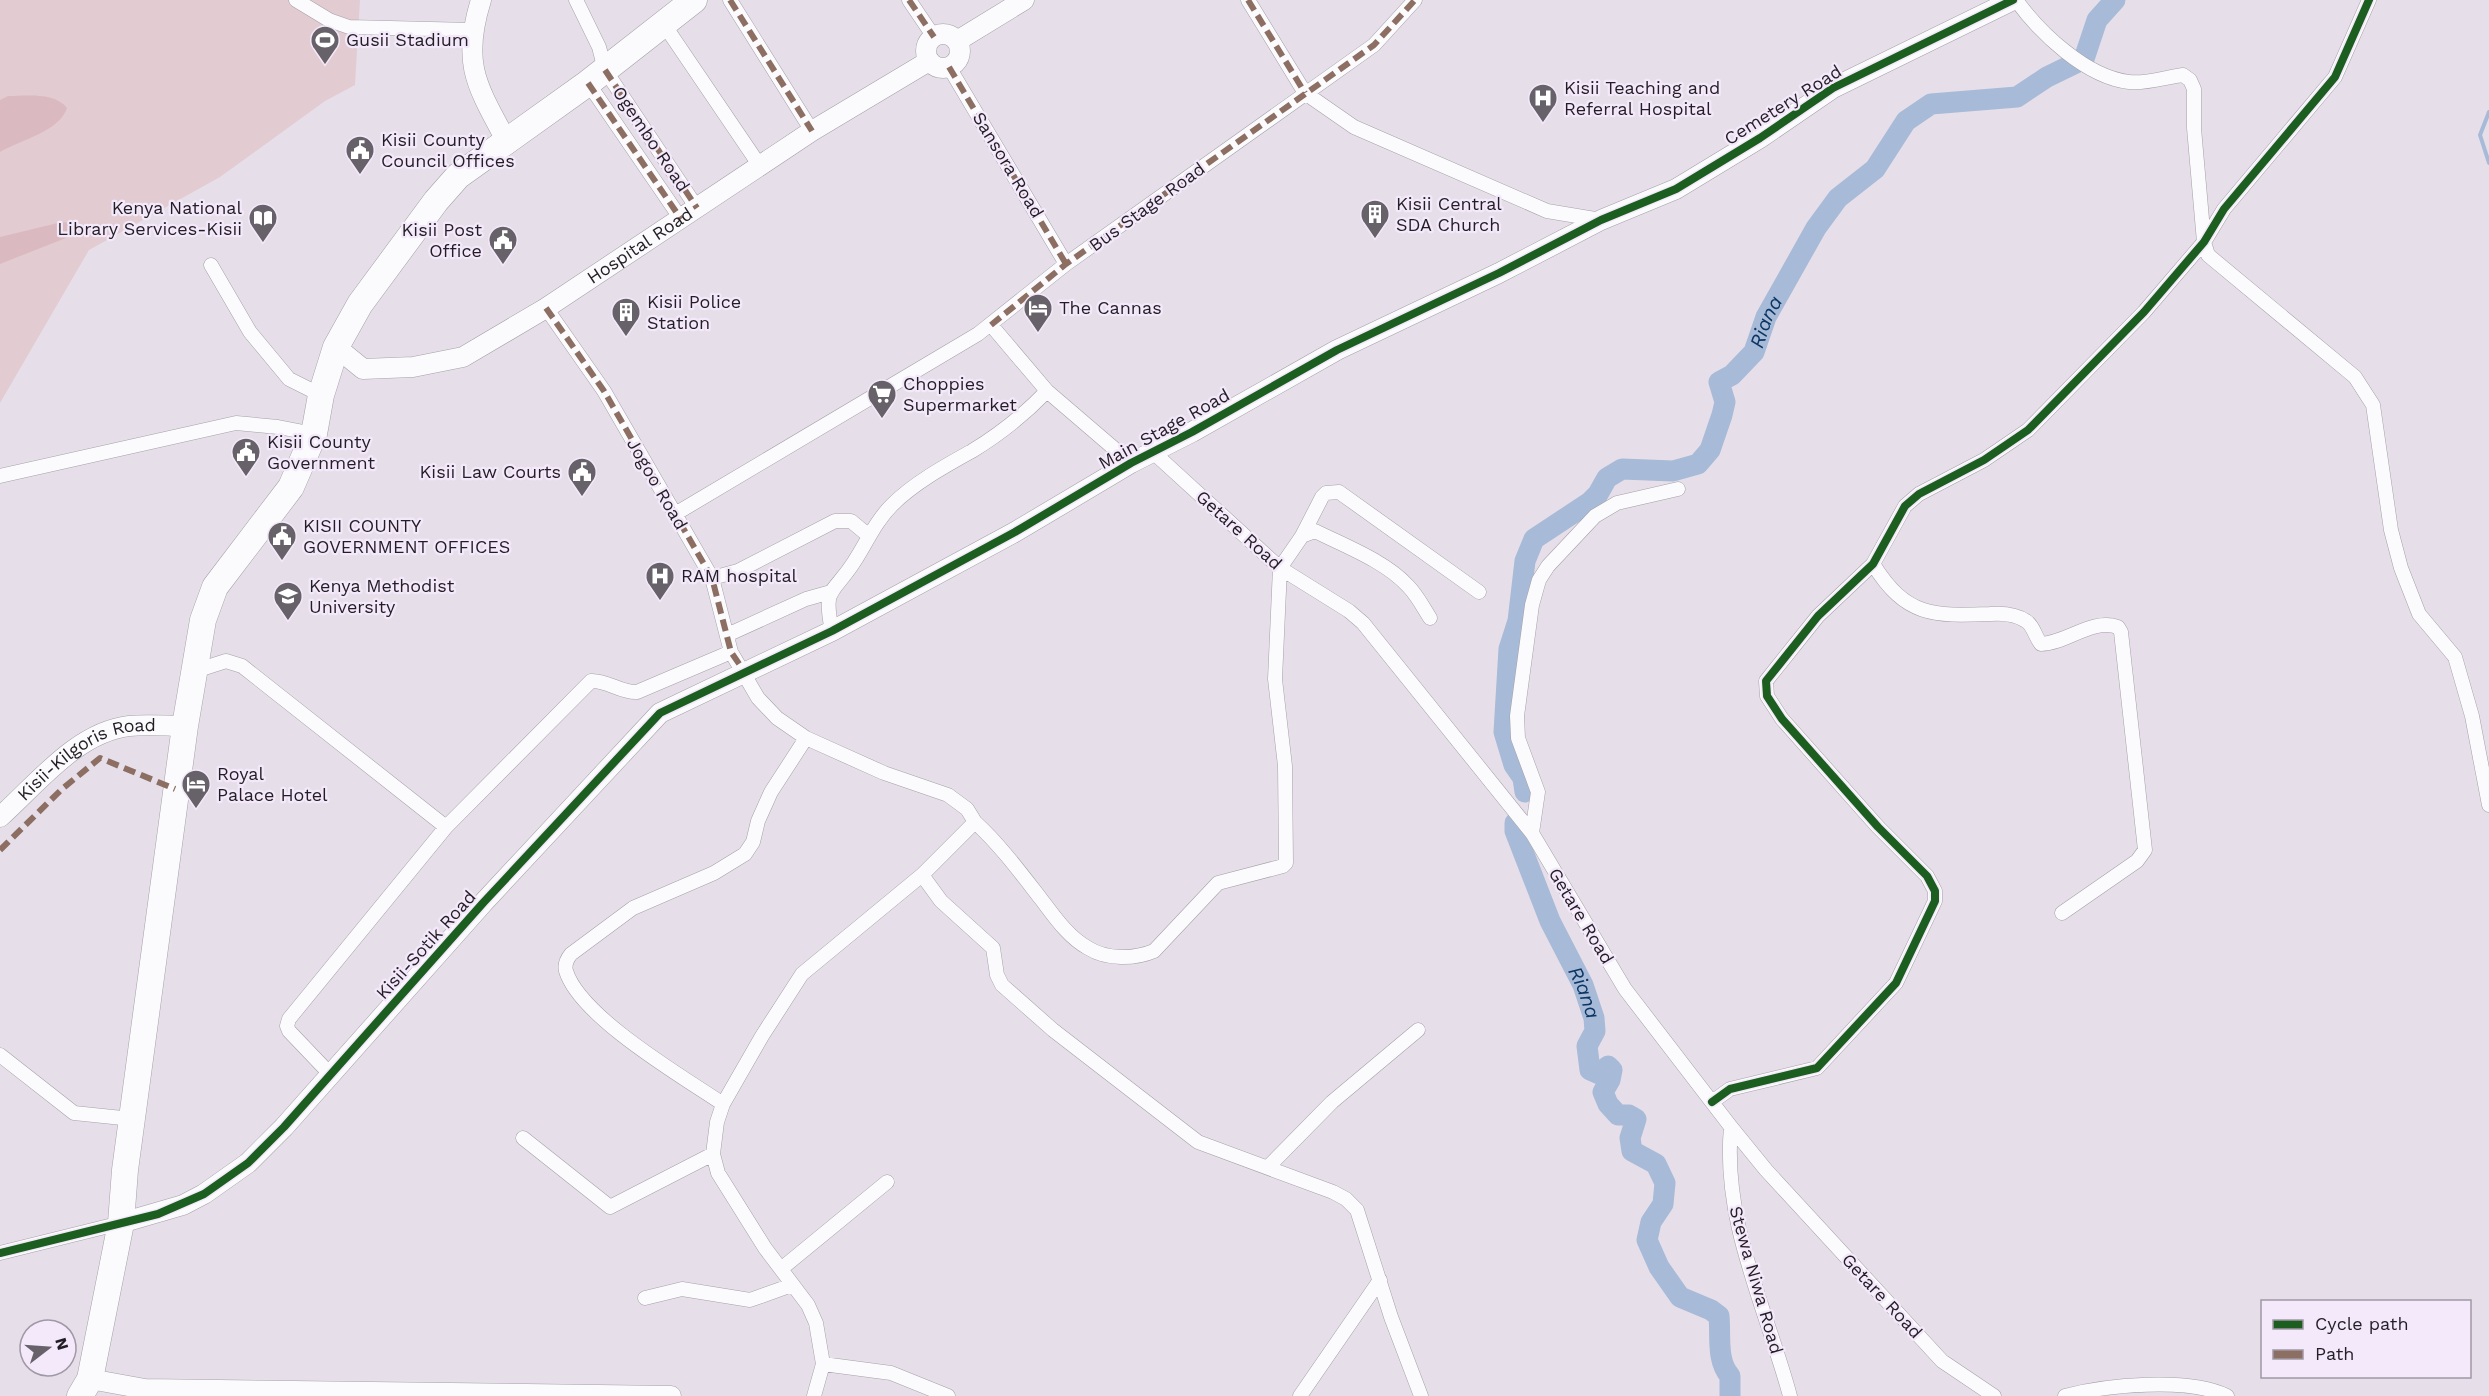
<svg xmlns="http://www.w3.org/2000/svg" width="2489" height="1396" font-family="'Work Sans',sans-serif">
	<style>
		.green { fill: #e2cbd1 }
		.forest { fill: #dabac0 }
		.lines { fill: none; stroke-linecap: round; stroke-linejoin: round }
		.stream { stroke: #a7bad7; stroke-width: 4 }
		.river { stroke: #a7bad7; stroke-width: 21 }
		.street-casing { stroke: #a5a0a8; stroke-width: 15 }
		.secondary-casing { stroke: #a5a0a8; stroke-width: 21 }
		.highway-casing { stroke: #a5a0a8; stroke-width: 27 }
		.street { stroke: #fbfafc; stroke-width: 14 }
		.secondary { stroke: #fbfafc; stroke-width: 20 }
		.highway { stroke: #fbfafc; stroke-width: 26 }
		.quiet { stroke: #8d6e63; stroke-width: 6; stroke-dasharray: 12 6; stroke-linecap: butt }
		.cycleway-casing { stroke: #f4e9fa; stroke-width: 11 }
		.cycleway { stroke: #1b5e20; stroke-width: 8 }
		.labels { text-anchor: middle; stroke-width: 4.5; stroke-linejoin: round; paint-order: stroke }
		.poi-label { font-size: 18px; fill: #231e25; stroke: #f4e9fa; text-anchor: start }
		.street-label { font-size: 18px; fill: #231e25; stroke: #f4e9fa }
		.water-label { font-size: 20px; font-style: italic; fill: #0b3664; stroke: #f4e9fa }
	</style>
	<rect width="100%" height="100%" fill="#e6dfe9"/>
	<path class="green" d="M0,0h360l-5,85 -30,16 -105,76 -131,73 -89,153z"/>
	<path class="forest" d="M8,96c20,0 46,-4 59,12 -8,24 -47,32 -67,44v-52z
		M62,222l9,1v13l-71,28v-27z"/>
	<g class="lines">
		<path class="stream" d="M2489,112l-9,23 9,28"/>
		<g class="river">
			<path id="s1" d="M1525,792l-2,-14 -9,-13 -10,-33 5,-83 9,-28 7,-60 9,-22 56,-37 8,-8 9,-16 15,-9 51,2 25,-7 12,-14 12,-35 3,-13 -6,-20 13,-7 22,-23 12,-35 50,-89 22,-30 37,-29 31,-48 25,-17 86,-7 30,-20 37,-18 13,-39 18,-20"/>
			<path id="s2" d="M1515,823v8l35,90 33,64 11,33 1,13 -8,15 3,24 9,4 9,-8 4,4 -2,10 -7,12 5,12 10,11h11l7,4 -6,19 2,13 24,13 9,19 -2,21 -12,18 -4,18 12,27 21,30 31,13 8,6c2,20 -3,44 11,60v20"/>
		</g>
		<g class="street-casing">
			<path id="street" d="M296,0l33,20 20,7 123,3
				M576,0l23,47 6,23 92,138
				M730,0l82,131
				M909,0l25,37
				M1248,0l57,93 49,34 193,84 54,9
				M2016,0c24,33 70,77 113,82 18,2 37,-5 54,-7l7,5 4,9v39l10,114 4,13 147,122 18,28 18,125 10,38 18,46 36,43 17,59 17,89
				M663,23l97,143
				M949,67l117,197
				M588,83l93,136
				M211,265l39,67 39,47 32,16
				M546,308l58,83 108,187 19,74 27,46 19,20 29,20 78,35 64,22 19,14 8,13 -53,53 -120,99 -40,62 -39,68 -6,18 -4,32 5,19 47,75 43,57 8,18 7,41 -9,32
				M991,325l56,66 84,72
				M1154,453l126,115 69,43 14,12 169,210 93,156 106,138 35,43 176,191 52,35
				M0,476l236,-53 42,4 36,7
				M675,514l303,-180 88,-70 308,-219 41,-45
				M1302,536l20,-39 4,-4 13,-1 140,100
				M1873,564c33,53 60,52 117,50 13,-1 26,0 36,7 8,5 9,16 15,23 26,-1 51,-26 77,-17l3,5 24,218 -8,11 -75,52
				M712,578l26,-7 97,-50h16l18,15
				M832,631c-9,-45 0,-35 22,-69 13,-20 21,-40 38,-57 22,-22 53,-39 80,-54 28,-17 52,-36 75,-60
				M727,635l79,-36 25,-7
				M195,671l31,-10 16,5 204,161
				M975,822c25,23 45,50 66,77 13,17 27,38 47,49 19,12 47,11 66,3l64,-68 65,-17 3,-3 -1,-97 -10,-87 5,-111 22,-32 13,-5c30,15 70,30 93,55 9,9 15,21 22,32
				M1532,833l6,-41 -20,-54 -1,-22 15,-111 7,-25 9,-14 47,-50 22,-13 61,-14
				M922,875l19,26 52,47 4,27 5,10 51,45 145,112 135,50 13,7 11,11 34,107 30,79
				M0,1055l74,58 58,6
				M331,1075l-42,-44 -2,-5 2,-7 157,-192 145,-146c16,-1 30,12 46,11l94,-40
				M1712,1102l18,-13 87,-21 79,-85 39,-82v-10l-8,-15 -49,-49 -96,-108 -15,-23 -1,-15 52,-65 55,-52 32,-58 14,-12 65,-34 44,-30 116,-118 60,-70 20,-33 111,-132 34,-77
				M723,1104c-40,-27 -143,-87 -157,-133 -2,-7 1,-12 5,-17l62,-46 81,-35 31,-19 8,-12 5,-21 13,-29 35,-54
				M1731,1127c-9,95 35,180 59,269
				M523,1138l87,69 103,-53
				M1268,1167l64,-65 86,-72
				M0,1253l121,-30
				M781,1269l106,-87
				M645,1298l37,-9 68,11 42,-15
				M823,1364l68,9 57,23
				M1300,1396l80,-116
				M2065,1396c41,-11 123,-19 162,0"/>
		</g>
		<g class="secondary-casing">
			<g id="secondary">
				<path d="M481,0c-20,64 -4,86 26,142"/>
				<circle cx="943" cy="51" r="17"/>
				<path d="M957,41l67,-41"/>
				<path id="s3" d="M336,347l27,22 50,-2 50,-10 83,-49 266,-177 117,-70"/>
				<path id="s4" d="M0,817c37,-33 77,-85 129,-91 18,-2 38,0 56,0"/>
				<path d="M121,1223l62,-18 21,-11 44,-31 36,-36 199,-224 177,-190 172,-82 183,-99 116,-69 61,-31 145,-82 162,-77 102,-53 75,-31 84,-51 73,-50 180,-88"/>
				<path d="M90,1379l55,10 526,7"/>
			</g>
		</g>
		<g class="highway-casing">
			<path id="highway" d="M80,1396l10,-17 31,-156 4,-53 60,-444 18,-106 12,-33 76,-100 23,-53 7,-39 15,-48 24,-43 76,-103 22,-25 130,-93 106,-83"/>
		</g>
		<use href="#street" class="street"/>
		<use href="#secondary" class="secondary"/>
		<use href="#highway" class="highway"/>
		<path class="quiet" d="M730,0l82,131
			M909,0l25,37
			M1248,0l57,93
			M949,67l117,197
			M605,70l92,138
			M588,83l93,136
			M546,308l58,83 108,187 19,74 13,19
			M991,325l75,-61 308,-219 41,-45
			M0,850l62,-61 38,-31 75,31"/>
		<g class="cycleway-casing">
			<path id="cycleway" d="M1712,1102l18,-13 87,-21 79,-85 39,-82v-10l-8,-15 -49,-49 -96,-108 -15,-23 -1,-15 52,-65 55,-52 32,-58 14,-12 65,-34 44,-30 116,-118 60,-70 20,-33 111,-132 34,-77
				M0,1253l158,-39 46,-20 44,-31 36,-36 199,-224 177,-190 172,-82 183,-99 116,-69 61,-31 145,-82 162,-77 102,-53 75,-31 84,-51 73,-50 180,-88"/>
		</g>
		<use href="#cycleway" class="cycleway"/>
	</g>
	<defs>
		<g id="stadium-pin" transform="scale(1.5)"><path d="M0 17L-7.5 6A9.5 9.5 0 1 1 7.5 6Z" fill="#67626a" stroke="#f4e9fa"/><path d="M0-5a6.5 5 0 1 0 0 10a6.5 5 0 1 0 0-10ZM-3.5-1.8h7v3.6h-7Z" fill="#fff"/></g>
		<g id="hospital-pin" transform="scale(1.5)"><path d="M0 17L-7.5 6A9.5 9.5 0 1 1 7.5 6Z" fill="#67626a" stroke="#f4e9fa"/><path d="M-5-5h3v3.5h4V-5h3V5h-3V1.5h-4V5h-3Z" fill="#fff"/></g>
		<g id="civic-pin" transform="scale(1.5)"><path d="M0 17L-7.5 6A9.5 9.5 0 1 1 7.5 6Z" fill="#67626a" stroke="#f4e9fa"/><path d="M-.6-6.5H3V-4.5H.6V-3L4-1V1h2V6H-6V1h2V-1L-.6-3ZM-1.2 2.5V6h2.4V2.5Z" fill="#fff"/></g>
		<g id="building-pin" transform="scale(1.5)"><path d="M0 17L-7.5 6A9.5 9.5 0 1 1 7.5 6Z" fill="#67626a" stroke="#f4e9fa"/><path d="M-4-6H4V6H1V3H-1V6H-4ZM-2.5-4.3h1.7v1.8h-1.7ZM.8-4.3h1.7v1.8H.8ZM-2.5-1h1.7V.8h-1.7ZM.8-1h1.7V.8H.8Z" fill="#fff"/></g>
		<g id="library-pin" transform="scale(1.5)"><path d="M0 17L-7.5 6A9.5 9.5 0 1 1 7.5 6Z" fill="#67626a" stroke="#f4e9fa"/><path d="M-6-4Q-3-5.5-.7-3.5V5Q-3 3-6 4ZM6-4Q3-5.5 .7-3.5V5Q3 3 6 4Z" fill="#fff"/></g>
		<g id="hotel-pin" transform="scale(1.5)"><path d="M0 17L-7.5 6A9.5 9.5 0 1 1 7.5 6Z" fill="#67626a" stroke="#f4e9fa"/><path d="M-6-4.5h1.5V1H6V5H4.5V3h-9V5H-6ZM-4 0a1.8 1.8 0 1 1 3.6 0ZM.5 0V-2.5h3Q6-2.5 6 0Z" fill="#fff"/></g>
		<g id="supermarket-pin" transform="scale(1.5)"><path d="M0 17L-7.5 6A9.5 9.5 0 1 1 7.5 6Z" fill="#67626a" stroke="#f4e9fa"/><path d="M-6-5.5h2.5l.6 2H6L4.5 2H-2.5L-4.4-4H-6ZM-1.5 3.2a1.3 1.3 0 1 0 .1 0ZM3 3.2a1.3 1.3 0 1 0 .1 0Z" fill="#fff"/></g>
		<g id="university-pin" transform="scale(1.5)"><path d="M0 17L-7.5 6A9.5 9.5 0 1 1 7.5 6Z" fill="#67626a" stroke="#f4e9fa"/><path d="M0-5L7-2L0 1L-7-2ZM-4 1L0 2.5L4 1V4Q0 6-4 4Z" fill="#fff"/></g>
	</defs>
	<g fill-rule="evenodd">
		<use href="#stadium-pin" x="325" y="40"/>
		<use href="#hospital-pin" x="1543" y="98"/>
		<use href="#civic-pin" x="360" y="150"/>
		<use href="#building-pin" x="1375" y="214"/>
		<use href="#library-pin" x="263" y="218"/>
		<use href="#civic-pin" x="503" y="240"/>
		<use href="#hotel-pin" x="1038" y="308"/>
		<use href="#building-pin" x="626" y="312"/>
		<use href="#supermarket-pin" x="882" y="394"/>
		<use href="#civic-pin" x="246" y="452"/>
		<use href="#civic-pin" x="582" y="472"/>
		<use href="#civic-pin" x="282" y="536"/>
		<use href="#hospital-pin" x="660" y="576"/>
		<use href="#university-pin" x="288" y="596"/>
		<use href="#hotel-pin" x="196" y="784"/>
	</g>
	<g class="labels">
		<g class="poi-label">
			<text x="346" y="46">Gusii Stadium</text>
			<text x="1564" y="94">Kisii Teaching and<tspan x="1564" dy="21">Referral Hospital</tspan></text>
			<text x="381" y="146">Kisii County<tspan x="381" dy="21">Council Offices</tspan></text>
			<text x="1396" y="210">Kisii Central<tspan x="1396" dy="21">SDA Church</tspan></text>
			<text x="242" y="214" text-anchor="end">Kenya National<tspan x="242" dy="21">Library Services-Kisii</tspan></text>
			<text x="482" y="236" text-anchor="end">Kisii Post<tspan x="482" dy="21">Office</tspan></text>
			<text x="647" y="308">Kisii Police<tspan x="647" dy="21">Station</tspan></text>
			<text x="1059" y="314">The Cannas</text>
			<text x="903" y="390">Choppies<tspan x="903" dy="21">Supermarket</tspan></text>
			<text x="267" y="448">Kisii County<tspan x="267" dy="21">Government</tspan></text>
			<text x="561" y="478" text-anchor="end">Kisii Law Courts</text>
			<text x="303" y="532">KISII COUNTY<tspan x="303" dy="21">GOVERNMENT OFFICES</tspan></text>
			<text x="681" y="582">RAM hospital</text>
			<text x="309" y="592">Kenya Methodist<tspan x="309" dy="21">University</tspan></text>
			<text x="217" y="780">Royal<tspan x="217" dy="21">Palace Hotel</tspan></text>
		</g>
		<g class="street-label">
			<text transform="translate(1783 105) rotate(-32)" y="6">Cemetery Road</text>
			<text transform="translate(651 139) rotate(56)" y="6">Ogembo Road</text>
			<text transform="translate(1008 165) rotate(59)" y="6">Sansora Road</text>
			<text transform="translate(1147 207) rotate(-36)" y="6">Bus Stage Road</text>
			<text dy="6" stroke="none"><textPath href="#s3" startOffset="345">Hospital Road</textPath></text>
			<text transform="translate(1164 429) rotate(-29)" y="6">Main Stage Road</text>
			<text transform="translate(657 484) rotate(60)" y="6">Jogoo Road</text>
			<text transform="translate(1239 530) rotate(42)" y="6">Getare Road</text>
			<text dy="6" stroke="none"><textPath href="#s4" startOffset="108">Kisii-Kilgoris Road</textPath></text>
			<text transform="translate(1581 916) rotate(59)" y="6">Getare Road</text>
			<text transform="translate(426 945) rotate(-48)" y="6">Kisii-Sotik Road</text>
			<text transform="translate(1756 1280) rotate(74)" y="6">Stewa Niwa Road</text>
			<text transform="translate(1882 1296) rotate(47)" y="6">Getare Road</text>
		</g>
		<g class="water-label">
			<text dy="7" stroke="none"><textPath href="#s1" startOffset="621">Riana</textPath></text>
			<text dy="7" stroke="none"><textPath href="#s2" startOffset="184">Riana</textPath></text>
		</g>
	</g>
	<rect x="2261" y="1300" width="210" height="78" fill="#f4e9fa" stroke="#a098a5" stroke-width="1.5"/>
	<rect x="2273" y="1320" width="30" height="9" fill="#1b5e20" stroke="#a098a5" stroke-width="1.5"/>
	<text x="2315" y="1330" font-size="18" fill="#231e25">Cycle path</text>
	<rect x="2273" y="1350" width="30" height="9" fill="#8d6e63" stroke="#a098a5" stroke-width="1.5"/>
	<text x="2315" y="1360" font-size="18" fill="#231e25">Path</text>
	<g transform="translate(48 1348) rotate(73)"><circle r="28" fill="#f4e9fa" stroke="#a098a5" stroke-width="1.5"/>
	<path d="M0-4.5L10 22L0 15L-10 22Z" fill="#67626a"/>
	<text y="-9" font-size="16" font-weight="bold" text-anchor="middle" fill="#231e25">N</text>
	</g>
</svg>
